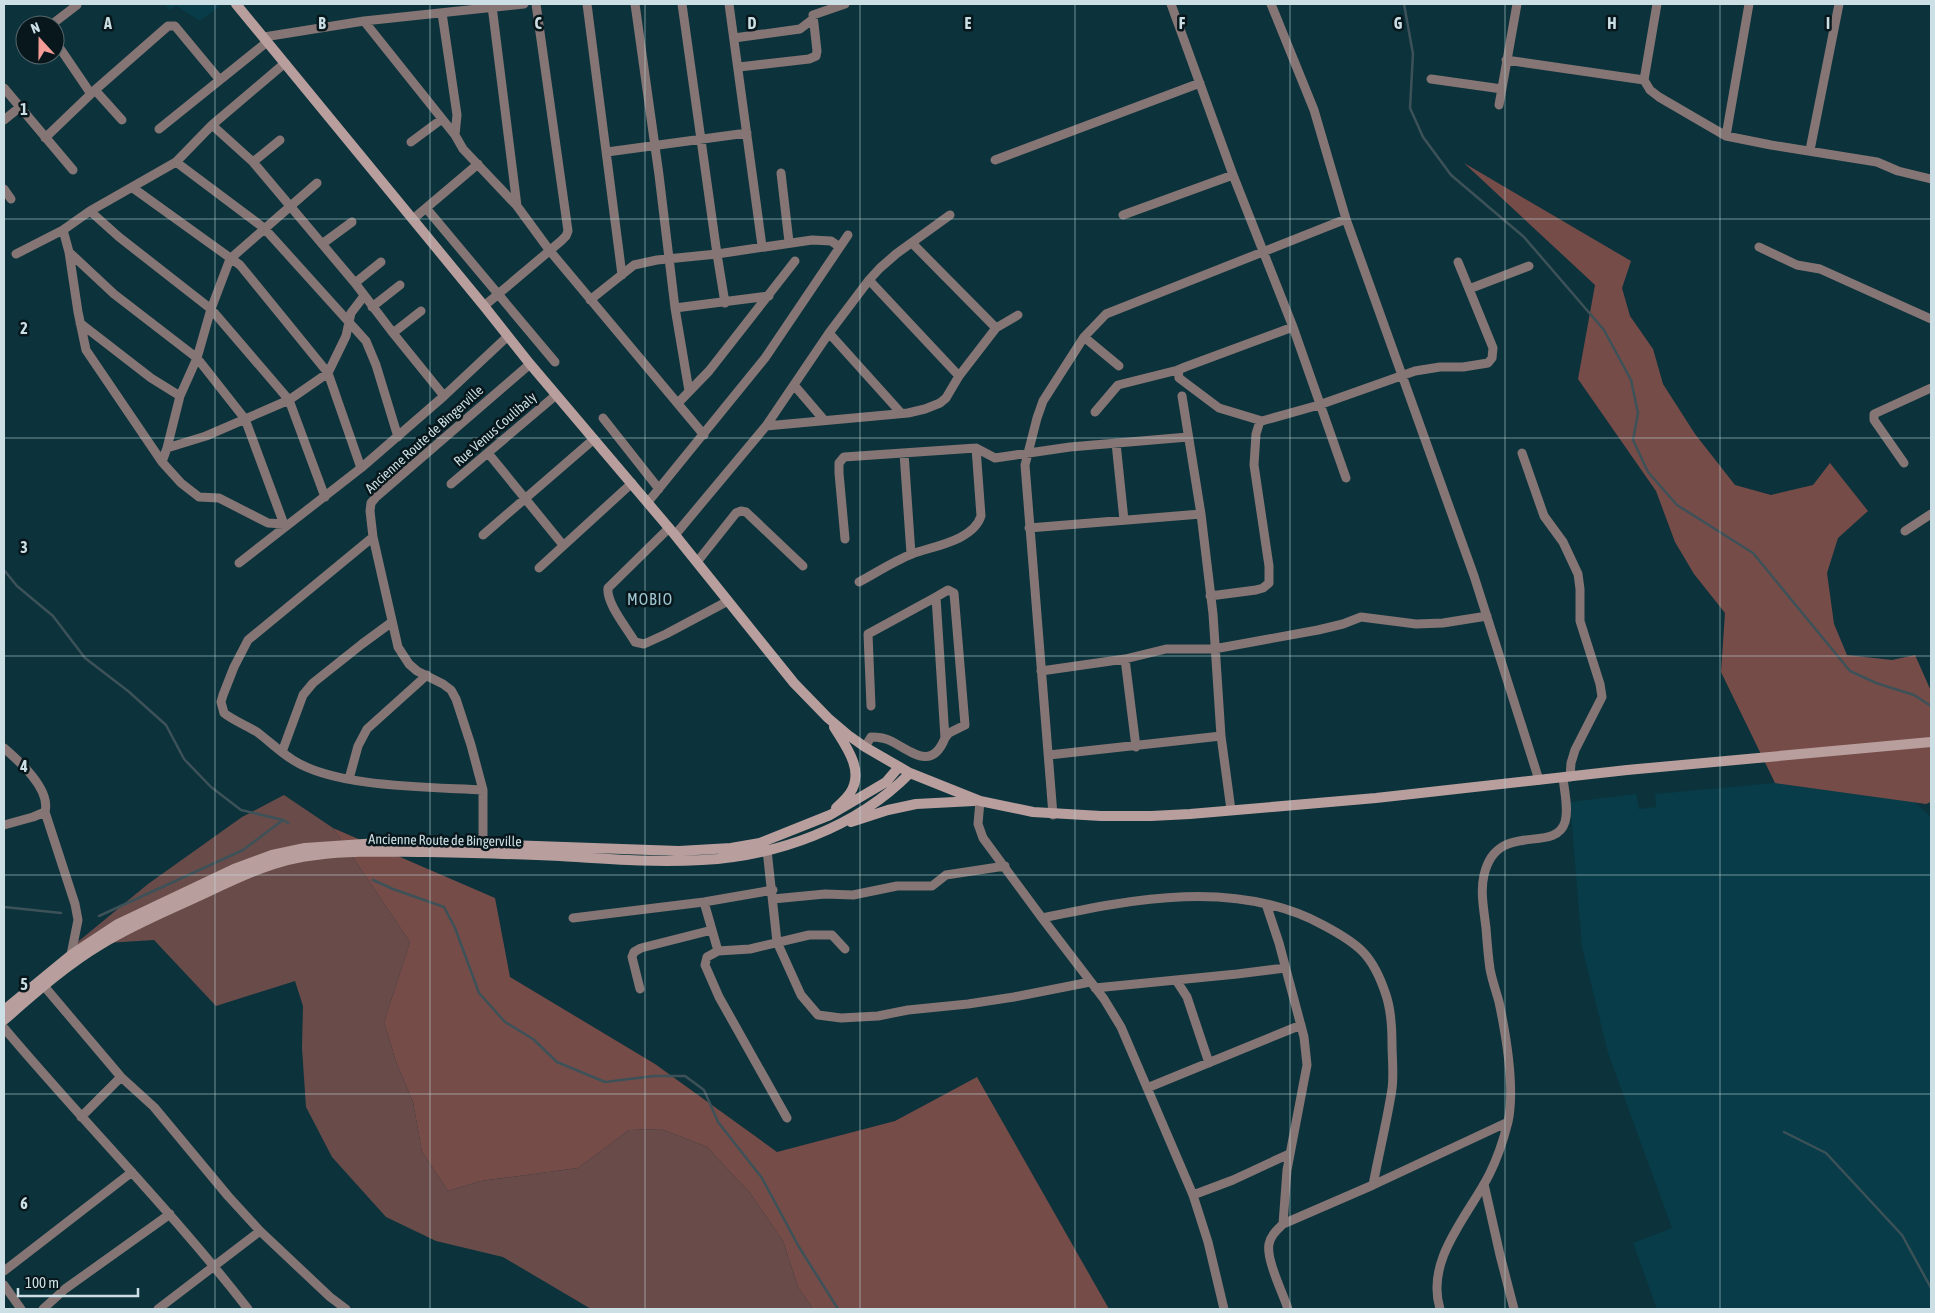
<svg xmlns="http://www.w3.org/2000/svg" width="1935" height="1313" font-family="'Asap Condensed',sans-serif">
	<style>
		.built { fill: #073c48 }
		.green { fill: #694c4a }
		.forest { fill: #764c49 }
		.lines { fill: none; stroke-linecap: round; stroke-linejoin: round }
		.stream { stroke: #3d5258; stroke-width: 2.5 }
		.street { stroke: #857574; stroke-width: 9 }
		.secondary { stroke: #b89e9c; stroke-width: 10 }
		.grid { fill: none; stroke: #cbdfe4; stroke-width: 1; stroke-opacity: 0.55 }
		.labels { text-anchor: middle; stroke-width: 5; stroke-linejoin: round; paint-order: stroke }
		.street-label { font-size: 14px; fill: #cbdfe4; stroke: #08171c }
		.quarter-label { font-size: 16px; letter-spacing: 1px; fill: #9fc6d2; stroke: #08171c }
		.grid-label { font-size: 16px; text-anchor: middle; font-weight: bold; fill: #cbdfe4; stroke: #08171c; stroke-width: 5; stroke-linejoin: round; paint-order: stroke }
	</style>
	<rect width="100%" height="100%" fill="#0c323b"/>
	<path class="built" d="M164,4h54l2,2 -20,15 -24,-15 -6,4z
		M1883,773l48,44v492h-274l-24,-66 39,-15 -64,-175 -26,-106 -12,-145 66,-8 3,15 17,-2 -1,-13z"/>
	<path class="green" d="M284,795l49,33 77,114 -26,80 12,40 17,40 9,50 26,39 33,-10 97,-13 51,-38 32,-1 46,18 43,46 33,48 15,46 15,22h-222l-88,-52 -67,-16 -50,-24 -54,-60 -26,-50 -4,-59 1,-42 -8,-25 -79,25 -62,-66 -80,5 74,-61 94,-67z"/>
	<path class="forest" d="M1464,163l167,98 -9,27 8,28 23,33 10,35 32,50 40,51 36,10 42,-10 17,-22 38,48 -30,27 -11,35 7,51 13,31 45,5 23,-5 16,36v111l-5,2 -151,-21 -54,-111 4,-59 -31,-39 -19,-32 -19,-51 -78,-112 17,-94z
		M333,828l162,70 15,79 145,87 122,88 118,-31 82,-44 132,232h-296l-15,-22 -15,-46 -33,-48 -43,-46 -46,-18 -32,1 -51,38 -97,13 -33,10 -26,-39 -9,-50 -17,-40 -12,-40 26,-80z"/>
	<g class="lines">
		<path class="stream" d="M1404,4l9,50 -3,54 13,29 28,38 73,62 80,93 27,50 7,33 -5,27 15,32 29,33 76,48 97,118 26,12 38,12 17,11
			M4,570l13,16 36,30 32,42 43,33 38,34 18,34 27,28 30,23 42,10
			M373,880l20,9 51,18 11,21 24,65 26,29 28,17 24,23 48,20 49,-6h31l19,14 14,32 44,56 37,69 39,62
			M4,907l57,6
			M99,916l144,-66 40,-30 5,3
			M1784,1132l42,21 76,82 29,53"/>
		<path class="street" d="M587,4l35,271
			M635,4l24,171 16,133 14,83
			M682,4l35,250 8,49
			M729,4l33,242
			M1171,4l62,171 60,152 53,151
			M1271,4l43,106 32,109 128,357 65,204
			M1657,4l-13,76 6,10 9,7 67,39 45,9 106,17 21,9 33,8
			M492,6l25,200
			M442,13l15,102 -2,20
			M364,21l91,114 8,14 54,57 33,45 154,184
			M51,25l26,-20
			M264,37l100,-16 160,-17
			M734,38l66,-9 13,-10
			M55,41l36,53
			M1506,60l138,20
			M739,67l70,-8 7,-3 1,-5 -4,-36 32,-11
			M1431,79l71,10
			M4,88l69,82
			M95,90l27,30
			M1499,105l18,-101
			M4,120l16,-13
			M212,125l41,37 102,121 38,50 51,63
			M159,129l108,-87
			M1726,136l23,-132
			M45,138l50,-48 73,-64h7l44,53
			M411,142l31,-23
			M1810,150l29,-146
			M607,152l140,-19
			M995,160l205,-77
			M176,162l88,66 102,113 10,24 22,72
			M253,162l27,-22
			M781,173l8,69
			M133,188l107,77 88,108 33,95
			M4,189l7,10
			M426,208l129,154
			M90,211l29,26 92,72 78,91 36,97
			M1123,215l110,-40
			M413,219l65,-55
			M63,230l6,22 9,60 8,38 76,112 19,21 18,14 20,1 49,25 16,1
			M912,243l84,85
			M322,244l30,-22
			M1759,247l38,18 23,4 111,50
			M69,252l45,42 83,64 48,61 40,108
			M16,254l47,-24 27,-19 86,-49 36,-37 73,-62
			M869,280l90,96
			M355,283l26,-21
			M1469,289l60,-23
			M590,300l44,-35 23,-5 60,-6 95,-14 19,1 9,6
			M484,306l77,-65 5,-5 2,-5 -32,-227
			M372,307l28,-22
			M675,308l94,-12
			M80,323l71,55 29,18
			M1293,327l-108,40 -7,3 1,8 40,30 43,13 57,-16 96,-34 25,-4h23l25,-4 4,-5 1,-10 -35,-86
			M393,333l28,-22
			M829,333l72,80
			M1084,337l35,29
			M794,385l30,35
			M1182,396l19,118 12,100 8,122 10,74
			M678,403l31,-32 86,-110
			M1095,412l23,-27 60,-15
			M603,418l56,71
			M766,426l142,-13 17,-4 15,-6 6,-5 13,-22 37,-48 22,-13
			M1116,443l8,77
			M167,448l39,-12 83,-36 39,-27 18,-37 5,-23 13,-17
			M488,453l75,92
			M904,453l7,101
			M1522,453l22,63 19,26 15,32 2,15v32l20,63 2,13 -27,53 -4,13 -1,14
			M162,462l5,-14 13,-52 17,-38 14,-49 19,-50 87,-76
			M1904,463l-30,-43v-6l57,-26
			M451,484l105,-89
			M648,502l117,-144 83,-123
			M669,528l-61,60c-2,15 19,40 27,54l9,2 22,-10 62,-33
			M1029,528l172,-14
			M1905,531l26,-17
			M483,535l111,-96
			M675,535l91,-109 63,-93 40,-53 11,-12 16,-14 54,-39
			M373,537l-125,103 -14,27 -11,28 -2,7 3,11c10,8 22,12 33,19 12,9 23,20 36,28 43,28 139,27 190,30
			M845,539l-6,-66v-10l5,-6 132,-9 19,10 75,-11 118,-10
			M697,562l39,-49 5,-2 5,1 57,54
			M239,563l122,-95 83,-72 64,-60
			M539,568l93,-85
			M859,582c17,-9 35,-21 53,-28 21,-8 61,-13 69,-38l-5,-68
			M1210,596l46,-6 7,-2 6,-5v-17l-15,-101 2,-31 4,-13
			M936,597l12,-7 6,3 11,132 -16,8 -4,5
			M1125,659l11,88
			M1041,671l84,-12 41,-10h48l104,-19 25,-6 18,-7 55,7 27,-1 44,-7
			M865,747l6,-10c7,0 14,1 20,4 21,11 41,30 54,-3l-9,-141 -68,37 3,72
			M4,748c15,13 47,41 41,64l30,92 3,16 -7,35
			M282,752l21,-57 10,-12 49,-39 30,-22
			M1049,755l172,-19
			M349,779l9,-33 9,-17 60,-54
			M980,801l-2,23 5,14 59,80 62,81 17,28 72,168 15,47 16,67
			M1053,815l-28,-350 12,-47 6,-17 41,-64 22,-23 240,-95
			M4,825l29,-8 12,-5
			M483,849v-59l-12,-45 -15,-46 -5,-9 -8,-6 -26,-13 -8,-7 -11,-17 -25,-110 -3,-26 1,-8 5,-6 154,-133
			M767,850l10,92 24,53 17,20 23,3 37,-2 30,-6 60,-6 46,-7 76,-15
			M773,899l52,-5 28,1 44,-9h35l14,-11 59,-9
			M704,902l14,49
			M1266,904l13,39 25,94 3,28 -20,105 -4,54
			M573,918l131,-16 69,-12
			M1042,918c91,-19 194,-40 281,7 36,19 50,30 63,70 5,15 6,32 6,48 0,15 2,31 0,46 -5,32 -13,64 -19,96
			M1176,980l11,17 22,66
			M44,986l77,91 33,30 74,89 32,35 70,66 16,12
			M1095,988l142,-14 48,-6
			M640,989l-8,-32 2,-5 7,-4 71,-18
			M4,1028c80,95 168,183 244,281
			M1147,1088l154,-63
			M81,1117l40,-40
			M787,1118l-68,-121 -14,-32 2,-8 11,-6 32,-2 59,-14h23l13,14
			M1484,1184l16,71 14,54
			M1193,1195l40,-15 56,-26
			M4,1271l128,-99
			M4,1285l17,24
			M43,1309l22,-20 105,-75
			M158,1309l102,-78
			M1288,1309c-5,-16 -22,-49 -19,-65 2,-9 8,-14 14,-20l90,-39 135,-63
			M1440,1309c-15,-49 28,-93 49,-134 7,-14 15,-37 19,-53 7,-33 -2,-87 -9,-120 -3,-11 -7,-22 -9,-33 -2,-14 -3,-28 -4,-41 -2,-18 -6,-36 -2,-53 13,-56 71,-20 81,-53 4,-13 -1,-32 -2,-45"/>
		<path class="secondary" d="M236,4l248,302 46,58 145,171 119,148 34,35 20,17 17,12 45,26 70,28 53,11 68,4h50l39,-2 186,-16 251,-28 304,-28
			M834,727c12,19 31,44 16,66 -4,6 -9,10 -14,15
			M851,822l37,-12 28,-6 58,-3
			M4,1010l67,-55 47,-31 116,-55 38,-14 33,-7 73,-5 105,1 196,7 52,-3 29,-5 70,-28 56,-33 12,-14
			M4,1020c30,-26 61,-54 96,-75 32,-20 67,-34 101,-50 36,-17 74,-36 115,-40 37,-5 75,-3 112,-3 44,1 88,2 132,4 47,3 95,7 142,4 75,-4 154,-32 208,-87"/>
	</g>
	<path class="grid" d="M215,4v1305M430,4v1305M645,4v1305M860,4v1305M1075,4v1305M1290,4v1305M1505,4v1305M1720,4v1305M4,219h1927M4,438h1927M4,656h1927M4,875h1927M4,1094h1927"/>
	<g class="labels">
		<g class="street-label">
			<text transform="translate(495 429) rotate(-41)" y="5">Rue Venus Coulibaly</text>
			<text transform="translate(424 439) rotate(-42)" y="5">Ancienne Route de Bingerville</text>
			<text transform="translate(445 840) rotate(1)" y="5">Ancienne Route de Bingerville</text>
		</g>
		<g class="quarter-label">
			<text x="650" y="605">MOBIO</text>
		</g>
	</g>
	<g class="grid-label">
		<text x="108" y="29">A</text>
		<text x="322" y="29">B</text>
		<text x="538" y="29">C</text>
		<text x="752" y="29">D</text>
		<text x="968" y="29">E</text>
		<text x="1182" y="29">F</text>
		<text x="1398" y="29">G</text>
		<text x="1612" y="29">H</text>
		<text x="1828" y="29">I</text>
		<text x="24" y="115">1</text>
		<text x="24" y="334">2</text>
		<text x="24" y="553">3</text>
		<text x="24" y="772">4</text>
		<text x="24" y="990">5</text>
		<text x="24" y="1209">6</text>
	</g>
	<rect width="1935" height="1313" fill="none" stroke="#cbdfe4" stroke-width="10"/>
	<g transform="translate(40 40) rotate(339)"><circle r="24" fill="#08171c" stroke="#56676c"/>
	<path d="M0-4L9 19L0 12L-9 19Z" fill="#f59c96"/>
	<text y="-8" font-size="14" font-weight="bold" text-anchor="middle" fill="#cbdfe4">N</text>
	</g>
	<path d="M18 1288v8h120v-8" fill="none" stroke="#cbdfe4" stroke-width="2.5"/>
	<text x="25" y="1288" font-size="15" fill="#cbdfe4" stroke="#08171c" stroke-width="4" paint-order="stroke">100 m</text>
</svg>
